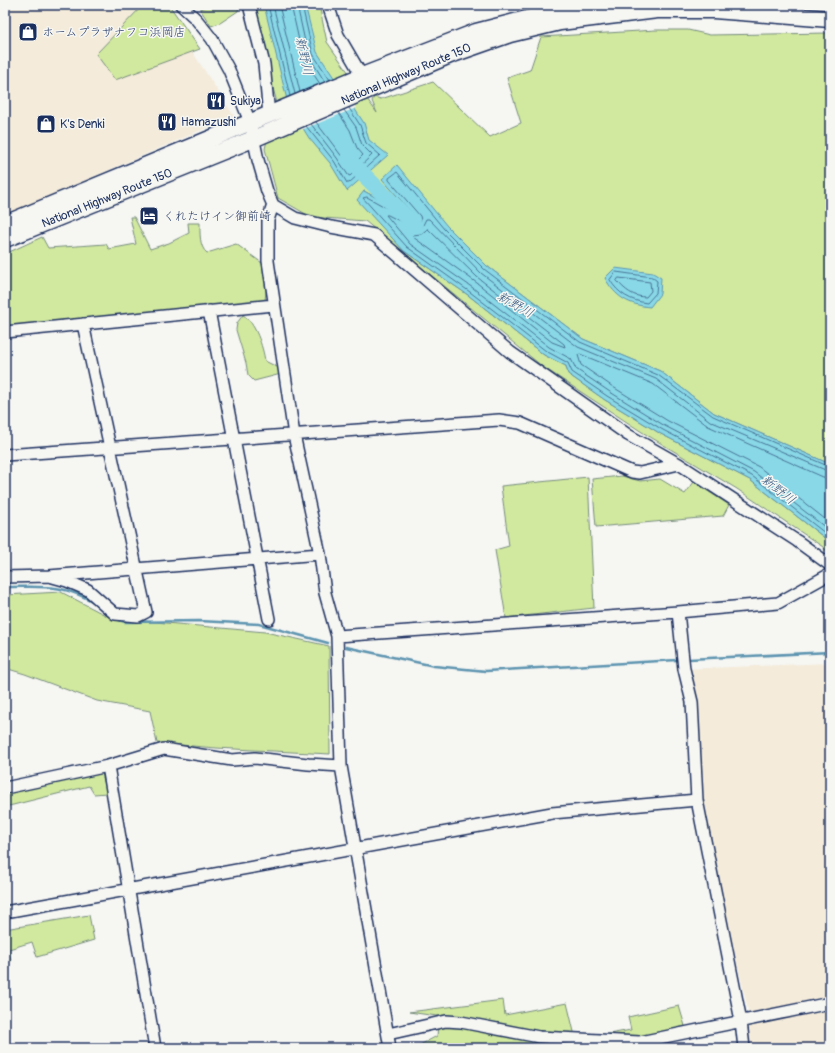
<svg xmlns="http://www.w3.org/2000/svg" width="835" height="1053" font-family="Pangolin,'Klee One',sans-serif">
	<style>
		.built { fill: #f4ebda }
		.green { fill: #d1e99e; stroke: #768c7e }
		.water { fill: #89d8e7; stroke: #5d94b0 }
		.pier { fill: #f6f6f2 }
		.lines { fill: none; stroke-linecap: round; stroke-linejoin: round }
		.shore { stroke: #477395; stroke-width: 1 }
		.stream { stroke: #5d94b0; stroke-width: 2.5 }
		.river { stroke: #89d8e7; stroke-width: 16 }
		.minor-casing { stroke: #1b2f5e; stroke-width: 14 }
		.highway-casing { stroke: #1b2f5e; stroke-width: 19 }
		.minor { stroke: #f6f6f2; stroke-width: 11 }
		.highway { stroke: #f6f6f2; stroke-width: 16 }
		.labels { text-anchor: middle; stroke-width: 3; stroke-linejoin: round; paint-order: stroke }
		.poi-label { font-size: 12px; fill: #1b2f5e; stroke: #f6f6f2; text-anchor: start }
		.street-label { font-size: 12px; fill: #1b2f5e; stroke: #f6f6f2 }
		.water-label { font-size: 13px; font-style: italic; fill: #365980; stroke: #f6f6f2 }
	</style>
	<rect width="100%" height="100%" fill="#f6f6f2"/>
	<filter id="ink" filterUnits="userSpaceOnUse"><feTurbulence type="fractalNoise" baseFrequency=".025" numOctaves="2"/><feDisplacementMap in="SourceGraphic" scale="8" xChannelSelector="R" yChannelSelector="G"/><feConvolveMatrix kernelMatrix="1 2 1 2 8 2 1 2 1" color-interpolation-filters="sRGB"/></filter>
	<g filter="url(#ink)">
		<path class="built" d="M5,5h157l72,111 -229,99z
			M830,663v333l-81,17 -54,-227 -11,-117z
			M830,1010v38h-79l-3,-22z"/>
		<path class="green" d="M143,5h26l31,44 -85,31 -19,-26z
			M209,5h30l-1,6 -18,12 -9,3 -11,-17z
			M250,5h69l8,37 50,71 -5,-12 2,-4 7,2 52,-17 57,55 31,-14 -14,-45 23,-8 11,-33 115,-7h32l22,5 120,-2v431l-116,-51 -54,-42 -77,-32 -96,-73 -40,-39 -26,-5 -57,-31 40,60 64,44 76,60 22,11 2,8 37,26 56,34 89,46 80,62v13l-7,-8 -86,-58 -95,-57 -99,-65 -178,-146 -54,-4 -33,-19 -13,-49 11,-50z
			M130,217h4l16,32 19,-6 20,-10 -1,-10h12c0,9 -1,24 7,30l29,-9 26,19 5,20 -2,17 -260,30v-76l37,-17 6,11 58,-4 3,5 27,-5z
			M243,315c12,7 20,32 22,46l14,7 2,6 -27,7 -6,-6 -2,-12 -10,-33 1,-7z
			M622,476l18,5 20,-2 25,15 9,-12 35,23 -6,11 -127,11 -4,-48z
			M588,477l6,131 -88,10 -11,-68 14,-4 -8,-60z
			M61,592l50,26 154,14 64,14 1,108 -114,-6 -59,-5 -7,-32 -53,-10 -72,-27 -20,-6v-73z
			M101,769l6,24 -13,1 -5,-8 -84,21v-17z
			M89,915l5,25 -57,17 -5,-15 -23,7 2,12 -6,1v-33z
			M503,1000l2,15 62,-12 8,33 -166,-24z
			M679,1006l6,20 -40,11 -64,2 50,-9 -3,-13z
			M459,1024l142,24h-181v-3l17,-9 1,-10z"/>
		<path class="water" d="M264,5h41l12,47 47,71 5,17 19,15 -41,36 -17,-28 -21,-25 -21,-34z
			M397,165l50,61 40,40 96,73 77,32 54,42 116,51v78l-80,-62 -89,-46 -56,-34 -37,-26 -2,-8 -22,-11 -76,-60 -64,-44 -47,-51 7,-9 56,31 -38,-43z
			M615,268l38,5 8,5 -1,16 -10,13c-21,-2 -35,-10 -45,-29z"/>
		<path class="pier" d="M345,91l11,17 -55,22 -10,-17z"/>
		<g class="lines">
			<path class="shore" d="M268,5l22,91
				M273,5l22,89
				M279,5l21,87
				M291,5l12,53 17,26
				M297,5l11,50 17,27
				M302,5l11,49 17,26
				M316,122l33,44h3l11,-11 -6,-7 -7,-18 -12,-18
				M311,124l26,34 11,17 2,1 22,-21 -10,-10 -6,-18 -12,-17
				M306,126l28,35 13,22h2l31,-28 -14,-12 -6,-18 -11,-17
				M428,229l49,48 87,67 1,3 -13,-5 -75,-59 -64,-46v-2l8,-1z
				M616,272l36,5 5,4 -1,12 -9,10c-16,-2 -29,-9 -37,-23z
				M619,278l31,4 1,9 -5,6c-13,0 -21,-7 -29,-16z
				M830,467l-117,-51 -55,-41 -78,-33 -96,-73 -40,-40 -47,-57 -8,6v2l31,36 1,4 -2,3h-5l-47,-26 -4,1 44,49 63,45 76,59 22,12 4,9 35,24 56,34 89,46 78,61
				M830,472l-120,-51 -54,-42 -78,-32 -97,-74 -52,-54h-3l-4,8 -7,2 -27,-14h-2l24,29 63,44 76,59 22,12 5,10 34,23 55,34 89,46 76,59
				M830,478l-7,-1 -115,-51 -55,-42 -73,-30 -2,1 3,10 32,22 55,34 91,46 71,56"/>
			<path class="stream" d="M5,587c39,0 57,-4 92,17
				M116,619l9,3 74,-1 60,3 69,19
				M346,647l88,19 52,5 191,-11
				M689,659l141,-7"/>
			<path class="river" d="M349,160l66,66"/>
			<g class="minor-casing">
				<path id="minor" d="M181,5l15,14 16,20 17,31 21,52 8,38 9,31 6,14 22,13 36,9 43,8 136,117 118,83 51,29 118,77 33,24
					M249,5l15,59 5,51
					M328,5l10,30 24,41
					M273,205l-5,15v41l26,174 26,119 5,39 12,43 4,130 49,282
					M209,311l60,308
					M5,332l269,-27
					M5,455l494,-35 21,3 112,49 8,1 39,-9
					M49,576l18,5 21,9 27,24 23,2 8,-4 -63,-288
					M5,577l44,-1 271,-22
					M678,612l6,57 8,33 5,98 44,221 3,27
					M337,636l341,-24 100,-9 52,-29
					M108,766l47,282
					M5,788l103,-22 56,-17 68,11 23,-2 53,6 33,2
					M5,912l547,-99 145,-13
					M388,1034l58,-13 15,1 78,15 101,5 190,-39"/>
			</g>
			<g class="highway-casing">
				<path id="highway" d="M5,224l357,-148 114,-44 82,-21 34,-6
					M5,239l248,-100 197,-84 60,-21 50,-12 97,-12h57l116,9"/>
			</g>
			<use href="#minor" class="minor"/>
			<use href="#highway" class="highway"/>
		</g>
	</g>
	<defs>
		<g id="shop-square" transform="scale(1)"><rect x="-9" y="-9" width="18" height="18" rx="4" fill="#1b2f5e" stroke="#f6f6f2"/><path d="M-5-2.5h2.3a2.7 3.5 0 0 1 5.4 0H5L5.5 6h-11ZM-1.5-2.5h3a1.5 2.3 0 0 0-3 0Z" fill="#fff"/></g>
		<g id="restaurant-square" transform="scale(1)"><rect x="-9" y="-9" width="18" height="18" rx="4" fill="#1b2f5e" stroke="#f6f6f2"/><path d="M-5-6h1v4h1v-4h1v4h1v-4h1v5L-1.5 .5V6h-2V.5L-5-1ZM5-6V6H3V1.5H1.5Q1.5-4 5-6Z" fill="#fff"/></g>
		<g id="hotel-square" transform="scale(1)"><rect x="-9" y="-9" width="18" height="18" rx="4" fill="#1b2f5e" stroke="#f6f6f2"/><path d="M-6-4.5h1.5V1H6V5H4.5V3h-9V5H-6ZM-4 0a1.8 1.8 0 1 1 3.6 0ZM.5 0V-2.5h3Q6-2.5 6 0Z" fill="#fff"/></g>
	</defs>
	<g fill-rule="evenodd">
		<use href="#shop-square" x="28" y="32"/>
		<use href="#restaurant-square" x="216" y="101"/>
		<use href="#restaurant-square" x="167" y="122"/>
		<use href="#shop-square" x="46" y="124"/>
		<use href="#hotel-square" x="149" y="216"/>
	</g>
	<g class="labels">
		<g class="poi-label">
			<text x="42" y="36">ホームプラザナフコ浜岡店</text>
			<text x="230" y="105">Sukiya</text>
			<text x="181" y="126">Hamazushi</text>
			<text x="60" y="128">K's Denki</text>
			<text x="163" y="220">くれたけイン御前崎</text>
		</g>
		<g class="street-label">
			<text transform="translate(406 74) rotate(-23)" y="4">National Highway Route 150</text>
			<text transform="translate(107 198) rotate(-22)" y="4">National Highway Route 150</text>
		</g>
		<g class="water-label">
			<text transform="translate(305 56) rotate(77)" y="5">新野川</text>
			<text transform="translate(516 304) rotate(30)" y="5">新野川</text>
			<text transform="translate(779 489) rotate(38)" y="5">新野川</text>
		</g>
	</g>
	<rect width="835" height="1053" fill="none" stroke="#f6f6f2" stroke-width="20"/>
	<rect x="10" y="10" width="815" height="1033" fill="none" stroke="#1b2f5e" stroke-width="1.5" filter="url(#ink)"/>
</svg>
